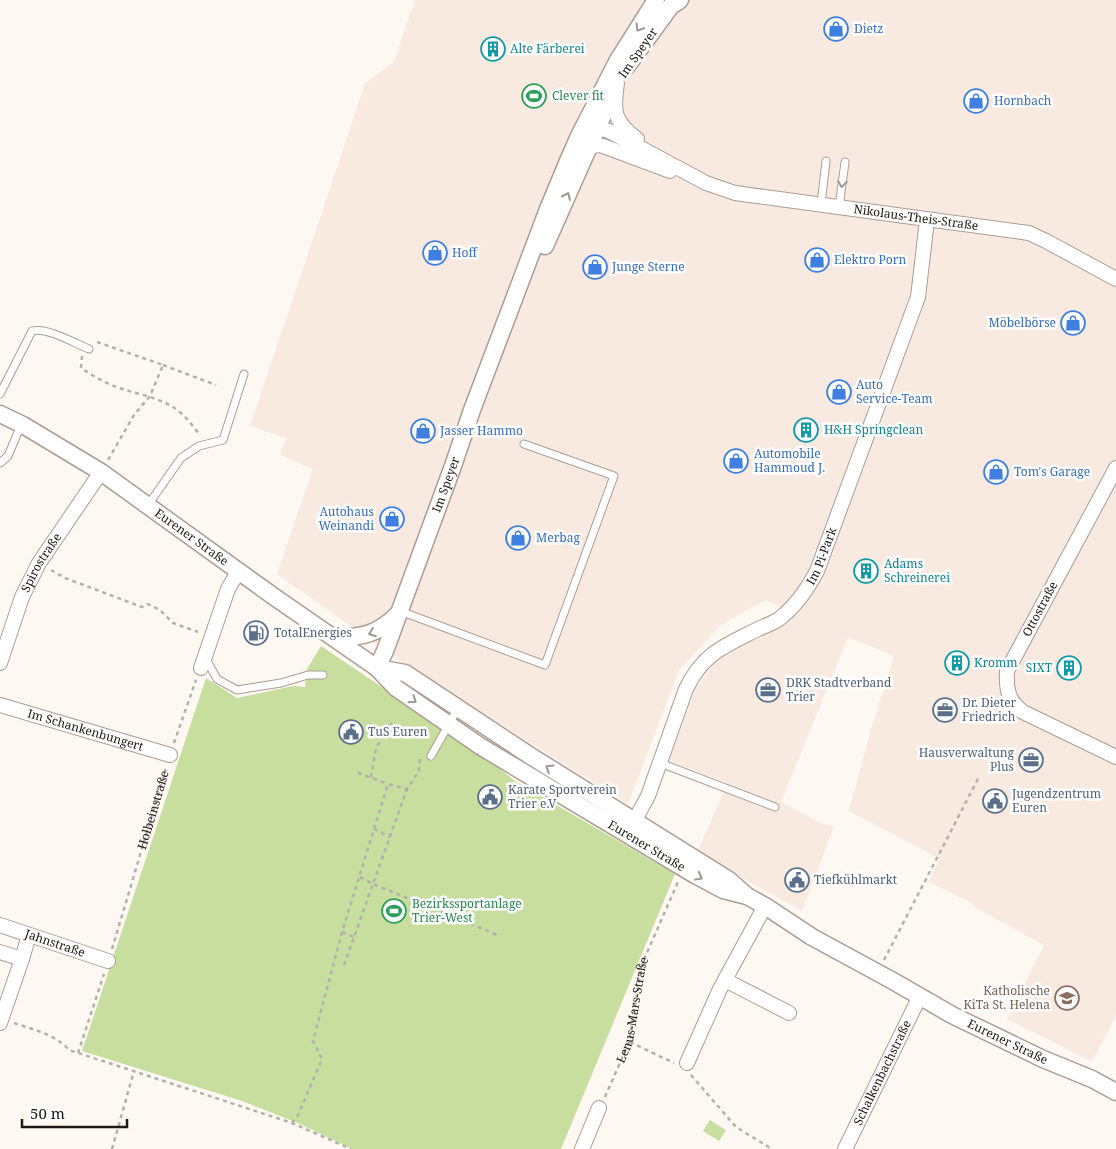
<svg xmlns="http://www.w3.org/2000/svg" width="1116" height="1149" font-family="'Noto Serif',serif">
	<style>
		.built { fill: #f8eae1 }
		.green { fill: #c7de9e }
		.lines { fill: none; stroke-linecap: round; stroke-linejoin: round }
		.service-casing { stroke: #ac9c93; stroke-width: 9 }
		.minor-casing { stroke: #ac9c93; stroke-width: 16 }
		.tertiary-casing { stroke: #ac9c93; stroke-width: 19 }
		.path { stroke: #b5afab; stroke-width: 2.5; stroke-dasharray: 4 4; stroke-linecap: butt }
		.service { stroke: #fff; stroke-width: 7 }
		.minor { stroke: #fff; stroke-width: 14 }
		.tertiary { stroke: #fff; stroke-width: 16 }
		.oneway { stroke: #9a9795 }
		.labels { text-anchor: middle; stroke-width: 5; stroke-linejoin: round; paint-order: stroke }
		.shop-label { font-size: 12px; fill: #366cbe; stroke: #fff; text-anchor: start }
		.culture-label { font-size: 12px; fill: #0d838f; stroke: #fff; text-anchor: start }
		.street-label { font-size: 12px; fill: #1e1814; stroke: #fff }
		.leisure-label { font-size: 12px; fill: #27864d; stroke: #fff; text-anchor: start }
		.service-label { font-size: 12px; fill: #4e5e75; stroke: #fff; text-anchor: start }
		.education-label { font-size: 12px; fill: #785e54; stroke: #fff; text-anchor: end }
	</style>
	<rect width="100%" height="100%" fill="#fef8f3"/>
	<path class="built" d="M415,0h701v1015l-24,47 -85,-43 37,-74 -68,-37 -6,-6 -42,-20 12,-23 -91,-48 22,-82 23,-73 -46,-19 -67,165 40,21 13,4 -32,84 -58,-32 -46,-29 30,-67 -59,-22 27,-73 21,-27 43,-24 37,-23 -32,-14 -44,25 -42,45 -51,134 -225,-141 -126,-89 36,-105 -33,-14 6,-17 -36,-12 115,-343 29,-21z"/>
	<path class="green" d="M321,646l166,112 28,23 160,93 -114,275h-209l-52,-25 -58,-23 -160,-50 124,-373 31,20 56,-12 12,1 2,-18z
		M710,1120l16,10 -7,11 -16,-10z"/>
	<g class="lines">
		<g class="service-casing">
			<path id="service" d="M821,204l5,-43
				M839,207l6,-45
				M0,394l32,-63c15,-4 42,12 57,18
				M0,463l8,-7 13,-31
				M148,505l33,-47 18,-12 24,-6 21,-66
				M400,611l145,54 69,-189 -90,-32
				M205,657l12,22 20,11 44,-7 27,-8h15
				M431,756l27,-48
				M660,763l115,44"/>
		</g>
		<g class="minor-casing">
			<g id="minor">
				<path d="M617,83c-4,28 -4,38 20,56"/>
				<path id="s3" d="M589,128l6,-1 14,4 97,52 29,10 294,40 17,8 70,38"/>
				<path d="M589,147l9,-2 5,1 67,25"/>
				<path d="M1116,468l-109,203c-1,18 1,30 16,41l93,45"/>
				<path id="s4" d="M0,663l22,-66 17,-34 62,-91"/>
				<path d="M201,668l27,-79 10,-17"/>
				<path id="s5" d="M0,705l170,50"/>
				<path id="s6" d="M629,831l19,-35 38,-107c17,-36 39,-43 72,-60 7,-3 15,-6 21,-10 17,-13 28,-29 38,-48l101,-274 9,-77"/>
				<path id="s7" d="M0,925l108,36"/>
				<path d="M0,952l22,7"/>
				<path d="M725,980l64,33"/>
				<path d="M0,1023l22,-64 7,-24"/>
				<path d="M687,1063l33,-74 45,-83"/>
				<path d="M582,1149l17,-41"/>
				<path id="s8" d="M845,1149l75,-153"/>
			</g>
		</g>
		<g class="tertiary-casing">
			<g id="tertiary">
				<path d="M627,66l44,-60 9,-6"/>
				<path d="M545,246l66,-149"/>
				<path id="s9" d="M0,414l23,11 78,47 172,124 104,72 19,20 84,58 215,129 28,15 24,6"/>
				<path d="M336,639c27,-3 41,-4 61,-24"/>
				<path id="s10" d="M377,668l28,5 124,82 200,125 18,16 18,10 47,31 81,44 59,34 91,44 49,20 24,13"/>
				<path id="s11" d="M377,668l8,-17 68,-185 19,-56 76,-201 20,-48 11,-25 39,-76 38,-60"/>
			</g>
		</g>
		<g class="path">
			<path d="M97,342l66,23 -13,31 -16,19 -26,45"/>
			<path d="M82,356l-1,12c12,8 24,15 38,20 21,7 46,10 63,26 7,6 12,14 18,21"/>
			<path d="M163,365l53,20"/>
			<path d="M51,570l14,8 77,29 6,-3 12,6 13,13 25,9"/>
			<path d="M174,743l22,-63"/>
			<path d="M358,773l30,11"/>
			<path d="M371,777l5,-29 16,-25"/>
			<path d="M374,829l16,8"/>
			<path d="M360,877l13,7 127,52"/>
			<path d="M342,932l12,5"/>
			<path id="s1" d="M112,949l54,-181"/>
			<path d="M884,960l95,-183"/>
			<path d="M344,965l63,-176"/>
			<path d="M14,1023c20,7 41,11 55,27l223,73 59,26"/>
			<path d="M630,1042l44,21"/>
			<path d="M78,1053l26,-79"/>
			<path d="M691,1075l45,52 36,22"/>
			<path id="s2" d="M605,1097l24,-55 13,-78 36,-82"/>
			<path d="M292,1123l6,-8 24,-56 -9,-18 29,-109 46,-148 19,5 12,-18 1,-14"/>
			<path d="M112,1149l22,-78"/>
		</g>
		<use href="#service" class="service"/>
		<use href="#minor" class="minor"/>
		<use href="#tertiary" class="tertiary"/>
	</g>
	<defs><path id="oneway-chevron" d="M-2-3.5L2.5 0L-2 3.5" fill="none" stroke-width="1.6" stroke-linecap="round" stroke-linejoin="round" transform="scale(1.25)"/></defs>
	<g class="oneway">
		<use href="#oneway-chevron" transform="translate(639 28) rotate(122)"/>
		<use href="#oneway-chevron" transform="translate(842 184) rotate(97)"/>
		<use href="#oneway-chevron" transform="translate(567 196) rotate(-66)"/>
		<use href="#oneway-chevron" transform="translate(372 633) rotate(160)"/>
		<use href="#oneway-chevron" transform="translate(413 700) rotate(35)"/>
		<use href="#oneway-chevron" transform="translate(549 768) rotate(-148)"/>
		<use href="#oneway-chevron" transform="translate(699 877) rotate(29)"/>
	</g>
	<defs>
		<g id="shop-ring" transform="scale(1.25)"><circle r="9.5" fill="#fff" stroke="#3f7fe0" stroke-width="1.5"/><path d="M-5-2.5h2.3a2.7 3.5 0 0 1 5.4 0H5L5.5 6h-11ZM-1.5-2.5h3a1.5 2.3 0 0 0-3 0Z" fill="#3f7fe0"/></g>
		<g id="building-ring" transform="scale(1.25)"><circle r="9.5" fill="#fff" stroke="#0f9aa8" stroke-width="1.5"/><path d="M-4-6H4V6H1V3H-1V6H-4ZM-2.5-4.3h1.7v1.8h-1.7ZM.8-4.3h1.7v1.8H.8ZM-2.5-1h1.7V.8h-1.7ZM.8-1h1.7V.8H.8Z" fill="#0f9aa8"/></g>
		<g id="stadium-ring" transform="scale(1.25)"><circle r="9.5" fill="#fff" stroke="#2e9e5b" stroke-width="1.5"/><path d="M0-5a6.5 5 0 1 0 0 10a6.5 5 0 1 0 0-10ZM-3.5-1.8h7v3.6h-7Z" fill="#2e9e5b"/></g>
		<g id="fuel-ring" transform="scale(1.25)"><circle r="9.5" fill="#fff" stroke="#5c6f8a" stroke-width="1.5"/><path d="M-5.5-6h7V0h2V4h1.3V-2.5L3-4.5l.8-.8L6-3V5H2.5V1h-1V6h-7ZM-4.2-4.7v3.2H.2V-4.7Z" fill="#5c6f8a"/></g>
		<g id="office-ring" transform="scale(1.25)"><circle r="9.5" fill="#fff" stroke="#5c6f8a" stroke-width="1.5"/><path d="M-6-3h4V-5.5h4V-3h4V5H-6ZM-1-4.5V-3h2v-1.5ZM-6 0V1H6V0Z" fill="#5c6f8a"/></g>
		<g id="civic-ring" transform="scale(1.25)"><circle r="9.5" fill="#fff" stroke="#5c6f8a" stroke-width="1.5"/><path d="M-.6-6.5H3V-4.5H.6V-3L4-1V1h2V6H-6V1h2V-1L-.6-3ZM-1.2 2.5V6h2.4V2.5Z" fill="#5c6f8a"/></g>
		<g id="school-ring" transform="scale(1.25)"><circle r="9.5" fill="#fff" stroke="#8d6e63" stroke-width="1.5"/><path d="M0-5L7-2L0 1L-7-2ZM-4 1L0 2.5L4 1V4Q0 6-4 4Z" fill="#8d6e63"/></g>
	</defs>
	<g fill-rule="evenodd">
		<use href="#shop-ring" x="836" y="29"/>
		<use href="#building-ring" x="493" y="49"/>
		<use href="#stadium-ring" x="534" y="96"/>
		<use href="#shop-ring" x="976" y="101"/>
		<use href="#shop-ring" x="435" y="253"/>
		<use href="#shop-ring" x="817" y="260"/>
		<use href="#shop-ring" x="595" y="267"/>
		<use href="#shop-ring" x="1073" y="323"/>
		<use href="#shop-ring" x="839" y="392"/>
		<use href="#building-ring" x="806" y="430"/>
		<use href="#shop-ring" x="423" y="431"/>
		<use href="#shop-ring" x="736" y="461"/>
		<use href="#shop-ring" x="996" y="472"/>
		<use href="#shop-ring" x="392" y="519"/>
		<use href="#shop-ring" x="518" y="538"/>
		<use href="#building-ring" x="866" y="571"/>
		<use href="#fuel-ring" x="256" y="633"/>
		<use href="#building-ring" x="957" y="663"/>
		<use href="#building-ring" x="1069" y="668"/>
		<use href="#office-ring" x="768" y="690"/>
		<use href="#office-ring" x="945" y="710"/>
		<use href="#civic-ring" x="351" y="732"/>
		<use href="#office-ring" x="1031" y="760"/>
		<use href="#civic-ring" x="490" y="797"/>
		<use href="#civic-ring" x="995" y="801"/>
		<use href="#civic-ring" x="797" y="880"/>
		<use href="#stadium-ring" x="394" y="911"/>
		<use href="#school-ring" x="1067" y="998"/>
	</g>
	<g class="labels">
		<g class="shop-label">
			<text x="854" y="33">Dietz</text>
			<text x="994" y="105">Hornbach</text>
			<text x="452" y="257">Hoff</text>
			<text x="834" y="264">Elektro Porn</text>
			<text x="612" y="271">Junge Sterne</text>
			<text x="1056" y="327" text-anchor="end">Möbelbörse</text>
			<text x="856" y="389">Auto<tspan x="856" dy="14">Service-Team</tspan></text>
			<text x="440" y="435">Jasser Hammo</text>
			<text x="754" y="458">Automobile<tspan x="754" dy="14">Hammoud J.</tspan></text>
			<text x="1014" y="476">Tom's Garage</text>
			<text x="374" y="516" text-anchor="end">Autohaus<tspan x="374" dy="14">Weinandi</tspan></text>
			<text x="536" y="542">Merbag</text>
		</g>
		<g class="culture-label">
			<text x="510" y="53">Alte Färberei</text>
			<text x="824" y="434">H&amp;H Springclean</text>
			<text x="884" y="568">Adams<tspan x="884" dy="14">Schreinerei</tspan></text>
			<text x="974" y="667">Kromm</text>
			<text x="1052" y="672" text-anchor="end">SIXT</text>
		</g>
		<g class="street-label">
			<text transform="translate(638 53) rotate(-55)" y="4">Im Speyer</text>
			<text dy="4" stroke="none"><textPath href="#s3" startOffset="344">Nikolaus-Theis-Straße</textPath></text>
			<text dy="4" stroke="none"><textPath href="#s11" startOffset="196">Im Speyer</textPath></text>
			<text dy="4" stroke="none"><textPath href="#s9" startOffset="228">Eurener Straße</textPath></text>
			<text dy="4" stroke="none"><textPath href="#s6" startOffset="350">Im Pi-Park</textPath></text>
			<text dy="4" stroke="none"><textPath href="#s4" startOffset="109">Spirostraße</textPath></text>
			<text transform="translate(1040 609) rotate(-62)" y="4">Ottostraße</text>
			<text dy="4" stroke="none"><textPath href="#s5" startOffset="89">Im Schankenbungert</textPath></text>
			<text dy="4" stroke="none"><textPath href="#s1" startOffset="145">Holbeinstraße</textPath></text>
			<text dy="4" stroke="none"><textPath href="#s9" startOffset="779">Eurener Straße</textPath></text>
			<text dy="4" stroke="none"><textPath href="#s7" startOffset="58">Jahnstraße</textPath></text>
			<text dy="4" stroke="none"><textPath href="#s2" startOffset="92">Lenus-Mars-Straße</textPath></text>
			<text dy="4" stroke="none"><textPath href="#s10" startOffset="736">Eurener Straße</textPath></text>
			<text dy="4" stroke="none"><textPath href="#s8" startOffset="85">Schalkenbachstraße</textPath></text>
		</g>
		<g class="leisure-label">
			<text x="552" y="100">Clever fit</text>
			<text x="412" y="908">Bezirkssportanlage<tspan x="412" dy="14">Trier-West</tspan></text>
		</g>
		<g class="service-label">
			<text x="274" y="637">TotalEnergies</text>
			<text x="786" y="687">DRK Stadtverband<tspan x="786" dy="14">Trier</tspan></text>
			<text x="962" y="707">Dr. Dieter<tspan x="962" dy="14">Friedrich</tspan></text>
			<text x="368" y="736">TuS Euren</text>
			<text x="1014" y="757" text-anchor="end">Hausverwaltung<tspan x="1014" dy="14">Plus</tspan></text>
			<text x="508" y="794">Karate Sportverein<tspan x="508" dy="14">Trier e.V</tspan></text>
			<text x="1012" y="798">Jugendzentrum<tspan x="1012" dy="14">Euren</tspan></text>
			<text x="814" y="884">Tiefkühlmarkt</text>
		</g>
		<g class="education-label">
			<text x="1050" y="995">Katholische<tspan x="1050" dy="14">KiTa St. Helena</tspan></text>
		</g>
	</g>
	<path d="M22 1119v8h105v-8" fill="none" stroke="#1e1814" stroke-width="2.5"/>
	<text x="30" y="1119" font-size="15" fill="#1e1814" stroke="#ffffff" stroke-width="4" paint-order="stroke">50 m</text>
</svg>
